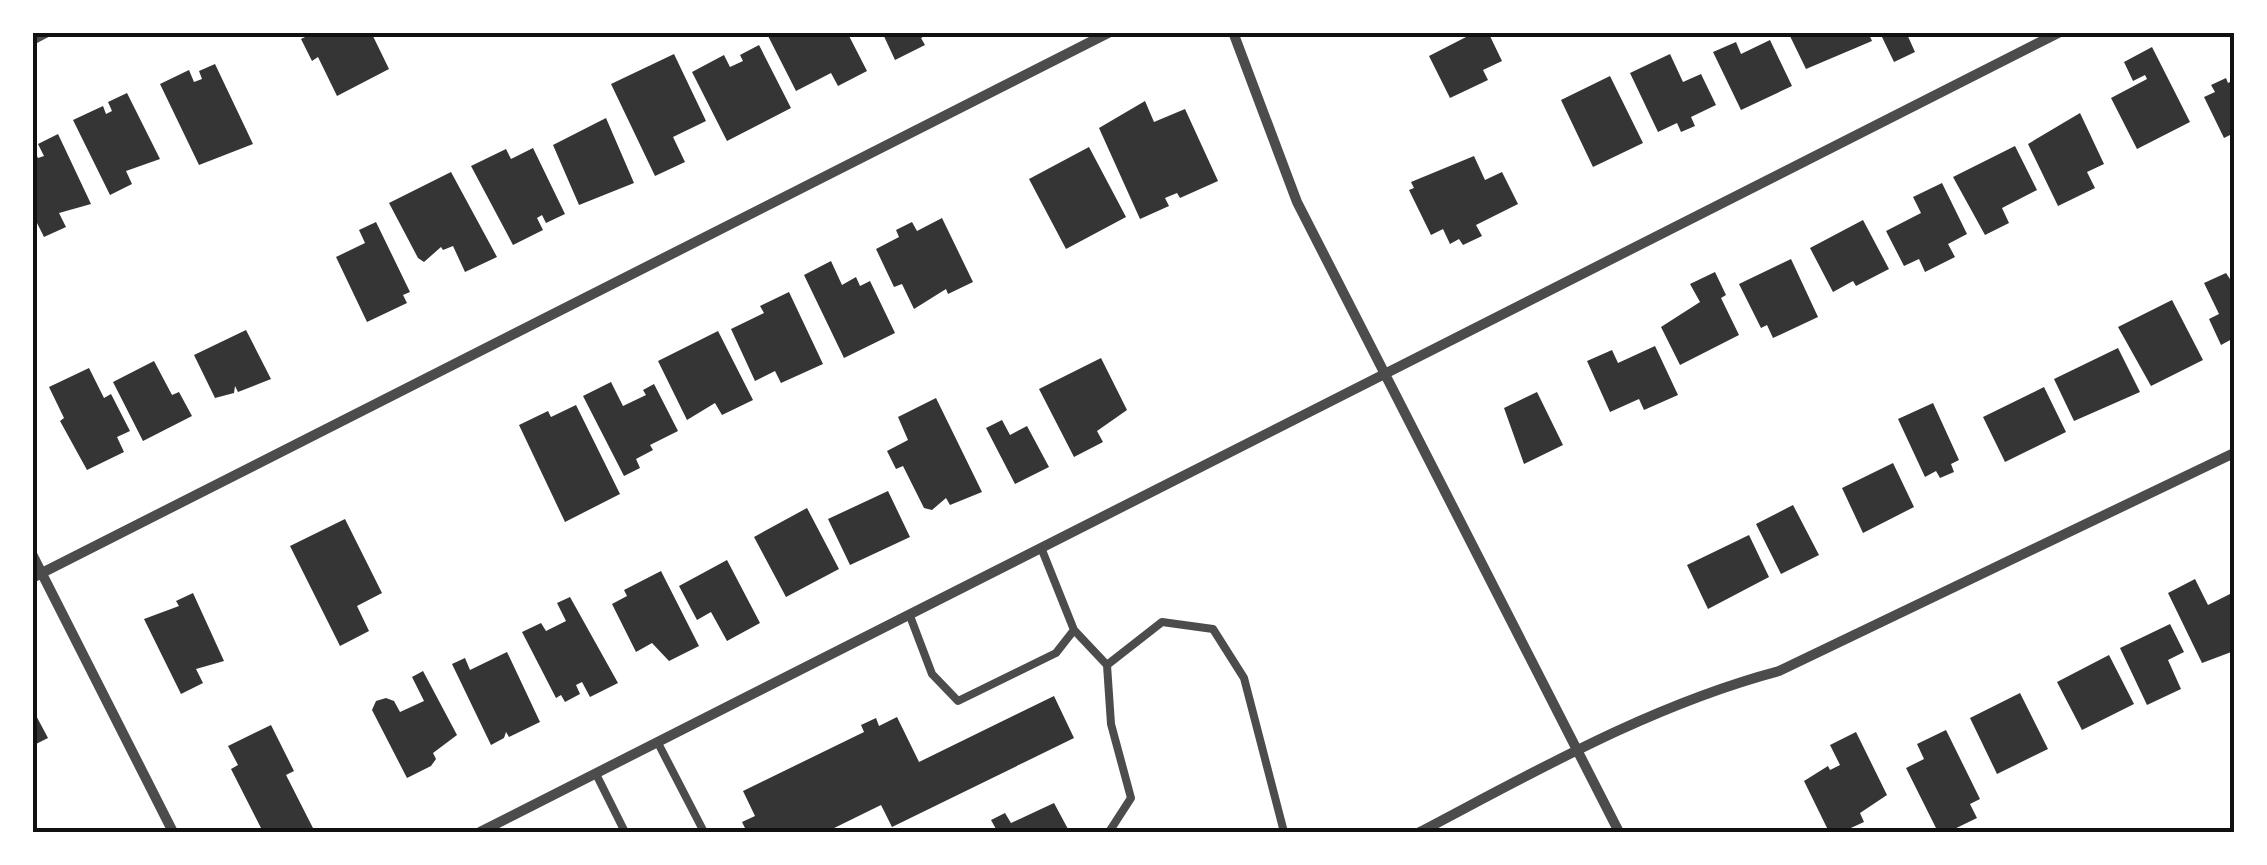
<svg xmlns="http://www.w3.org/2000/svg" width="2267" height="865" font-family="Quicksand,sans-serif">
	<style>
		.building { fill: #353535 }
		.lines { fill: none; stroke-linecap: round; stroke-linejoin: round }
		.service { stroke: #4c4c4c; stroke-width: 8 }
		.minor { stroke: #4c4c4c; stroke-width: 10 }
		.neatline { fill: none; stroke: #111; stroke-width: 4 }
	</style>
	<rect width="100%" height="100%" fill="#fff"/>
	<path class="building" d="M305,32h66l18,37 -52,27 -19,-39 -6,4 -11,-22 6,-3z
		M766,32h81l20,39 -29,15 -7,-13 -35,18z
		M882,32h50l-11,6 4,7 -30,15z
		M1466,32h22l14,29 -19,9 5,10 -38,18 -21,-42 39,-20z
		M1788,32h80l4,9 -66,28z
		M1886,32h20l9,20 -21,10 -12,-25z
		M1770,40l22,46 -51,24 -28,-58 23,-10 5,12z
		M759,45l32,63 -64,33 -35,-69 32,-17 6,12 13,-6 -3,-6z
		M2152,47l38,75 -53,27 -26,-51 36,-19 -2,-4 -12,6 -9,-19z
		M674,54l32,67 -33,16 12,25 -30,14 -44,-92z
		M1670,54l13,28 18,-8 15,31 -25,12 4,9 -14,6 -4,-9 -19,9 -28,-59z
		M215,64l38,80 -54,21 -39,-81 29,-14 5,12 8,-3 -3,-8z
		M1610,76l33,67 -50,24 -32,-67z
		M2226,78l2,5 6,-3v53l-10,5 -20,-41 11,-5 -4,-7z
		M127,93l33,66 -34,12 6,13 -22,11 -37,-75 30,-14 3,8 6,-3 -4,-9z
		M1145,101l9,21 31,-13 33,72 -38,17 -3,-5 -12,5 4,8 -29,13 -41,-91z
		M2080,113l24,51 -17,8 8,16 -37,18 -30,-62z
		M606,118l28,65 -55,22 -26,-60z
		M58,134l33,70 -32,9 7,14 -22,10 -12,-24v-66l6,11 6,-2 -6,-12z
		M2015,146l22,44 -35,18 7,15 -24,12 -32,-58z
		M1089,147l37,70 -60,32 -37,-70z
		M533,148l32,66 -19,9 -4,-8 -5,3 6,12 -30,15 -42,-79 35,-17 5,10z
		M1474,156l11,24 17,-8 16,32 -42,21 6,11 -19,9 -4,-6 -9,5 -7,-15 -12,6 -22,-45 5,-2 -3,-6z
		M451,172l46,85 -32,15 -12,-26 -10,4 -2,-3 -17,15 -6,-4 -29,-55z
		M1942,183l25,51 -19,10 7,13 -30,15 -6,-13 -15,7 -18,-35 35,-18 -8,-16z
		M942,218l31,64 -25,12 -2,-5 -32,20 -12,-25 -8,3 -18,-38 23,-12 -3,-7 16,-8 5,9z
		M1863,220l26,49 -33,17 -3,-5 -20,11 -23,-44z
		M376,222l34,70 -7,3 4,8 -40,19 -31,-65 29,-14 -6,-13z
		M1791,259l27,58 -45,21 -6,-13 -6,3 -22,-44z
		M831,261l11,24 14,-8 4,9 10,-5 25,52 -51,25 -40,-83z
		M1715,272l11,23 -5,3 18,37 -59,30 -19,-38 39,-25 -10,-18z
		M2226,273l8,12v53l-13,7 -12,-26 10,-5 -15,-31z
		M789,292l34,72 -42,19 -6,-12 -20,10 -24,-52 33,-16 -4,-7z
		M2172,300l31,60 -52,26 -33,-59z
		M246,330l25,49 -33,13 -3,-6 -1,7 -19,5 -21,-43z
		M718,331l35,69 -31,15 -7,-12 -28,17 -29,-59z
		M1655,346l23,49 -34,15 -5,-11 -29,13 -23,-51 25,-11 6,13z
		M2118,348l22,44 -66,29 -20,-42z
		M1101,358l26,52 -30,21 6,11 -29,15 -35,-68z
		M154,361l18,34 7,-3 13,24 -49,25 -30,-59z
		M89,368l15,30 7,-4 19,37 -13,6 7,15 -37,18 -27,-49 4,-3 -15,-31z
		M611,382l12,24 23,-11 -3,-5 11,-6 24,47 -28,14 3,5 -17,9 4,9 -16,8 -41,-80z
		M2044,387l22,45 -61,30 -22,-45z
		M1537,392l26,53 -39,19 -20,-56z
		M936,398l46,94 -32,13 -4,-7 -14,12 -8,-2 -21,-42 -7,3 -9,-18 21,-11 -10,-23z
		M1933,403l26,57 -8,4 3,8 -14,6 -4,-7 -11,6 -27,-58z
		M576,405l44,89 -55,28 -46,-97 29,-14 3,6z
		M1002,420l8,15 17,-9 22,41 -34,17 -29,-56z
		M1893,463l21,44 -51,26 -21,-45z
		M888,491l22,46 -60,28 -22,-46z
		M1793,505l26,50 -38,19 -25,-50z
		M807,508l32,61 -53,28 -32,-60z
		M345,519l37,74 -25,13 12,25 -29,15 -50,-100z
		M1749,535l20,42 -61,32 -21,-44z
		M727,560l33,63 -33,18 -16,-29 -14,8 -18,-34z
		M661,571l38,75 -30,15 -17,-18 -16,9 -24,-48 15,-8 -3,-6z
		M2195,579l13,26 26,-13v59l-32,12 -34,-70z
		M193,593l31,68 -28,8 7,14 -22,11 -37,-75 35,-13 -3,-5z
		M570,597l48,86 -28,14 -8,-15 -6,3 4,9 -15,8 -4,-7 -5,3 -34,-66 19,-9 5,8 20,-10 -9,-18z
		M2170,624l14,28 -16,8 13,29 -34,16 -27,-57z
		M507,652l33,70 -31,15 -3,-5 -2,6 -13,7 -39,-81 13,-6 5,12z
		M2109,655l25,49 -52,26 -25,-48z
		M423,671l34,64 -24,18 3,6 -5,7 -24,12 -35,-68 4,-9 10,-3 8,3 6,11 24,-11 -12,-24z
		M2020,693l28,56 -51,25 -27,-56z
		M1054,696l20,42 -182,89 -11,-22 -55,27h-79l-5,-10 13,-6 -12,-25 121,-59 -3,-7 15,-7 3,8 18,-9 22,45z
		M32,708l16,30 -16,8z
		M271,725l23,46 -8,4 29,57h-52l-32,-63 7,-4 -10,-19z
		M1946,730l34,69 -10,5 7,14 -29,14h-10l-32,-64 18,-9 -7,-15z
		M1856,732l31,63 -27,18 4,9 -22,10h-13l-25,-51 24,-15 2,4 10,-5 -10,-20z
		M1054,803l14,26 -6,3h-73l7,-3 -5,-9 14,-7 6,10z"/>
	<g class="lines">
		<path class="service" d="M910,616l22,58 26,27 98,-48 18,-23 -32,-80
			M1074,630l33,35 4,59 20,74 -22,34
			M1107,665l55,-43 51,7 31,49 40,154
			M658,743l46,89
			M596,774l29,58"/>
		<path class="minor" d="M1233,32l64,170 322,630
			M32,40l15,-8
			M32,554l141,278
			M32,578l1078,-546
			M480,832l1580,-800
			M1420,832c116,-61 231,-127 359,-161l455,-218"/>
	</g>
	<rect width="2267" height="865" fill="none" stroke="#ffffff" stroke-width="70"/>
	<rect x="35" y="35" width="2197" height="795" class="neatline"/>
</svg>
